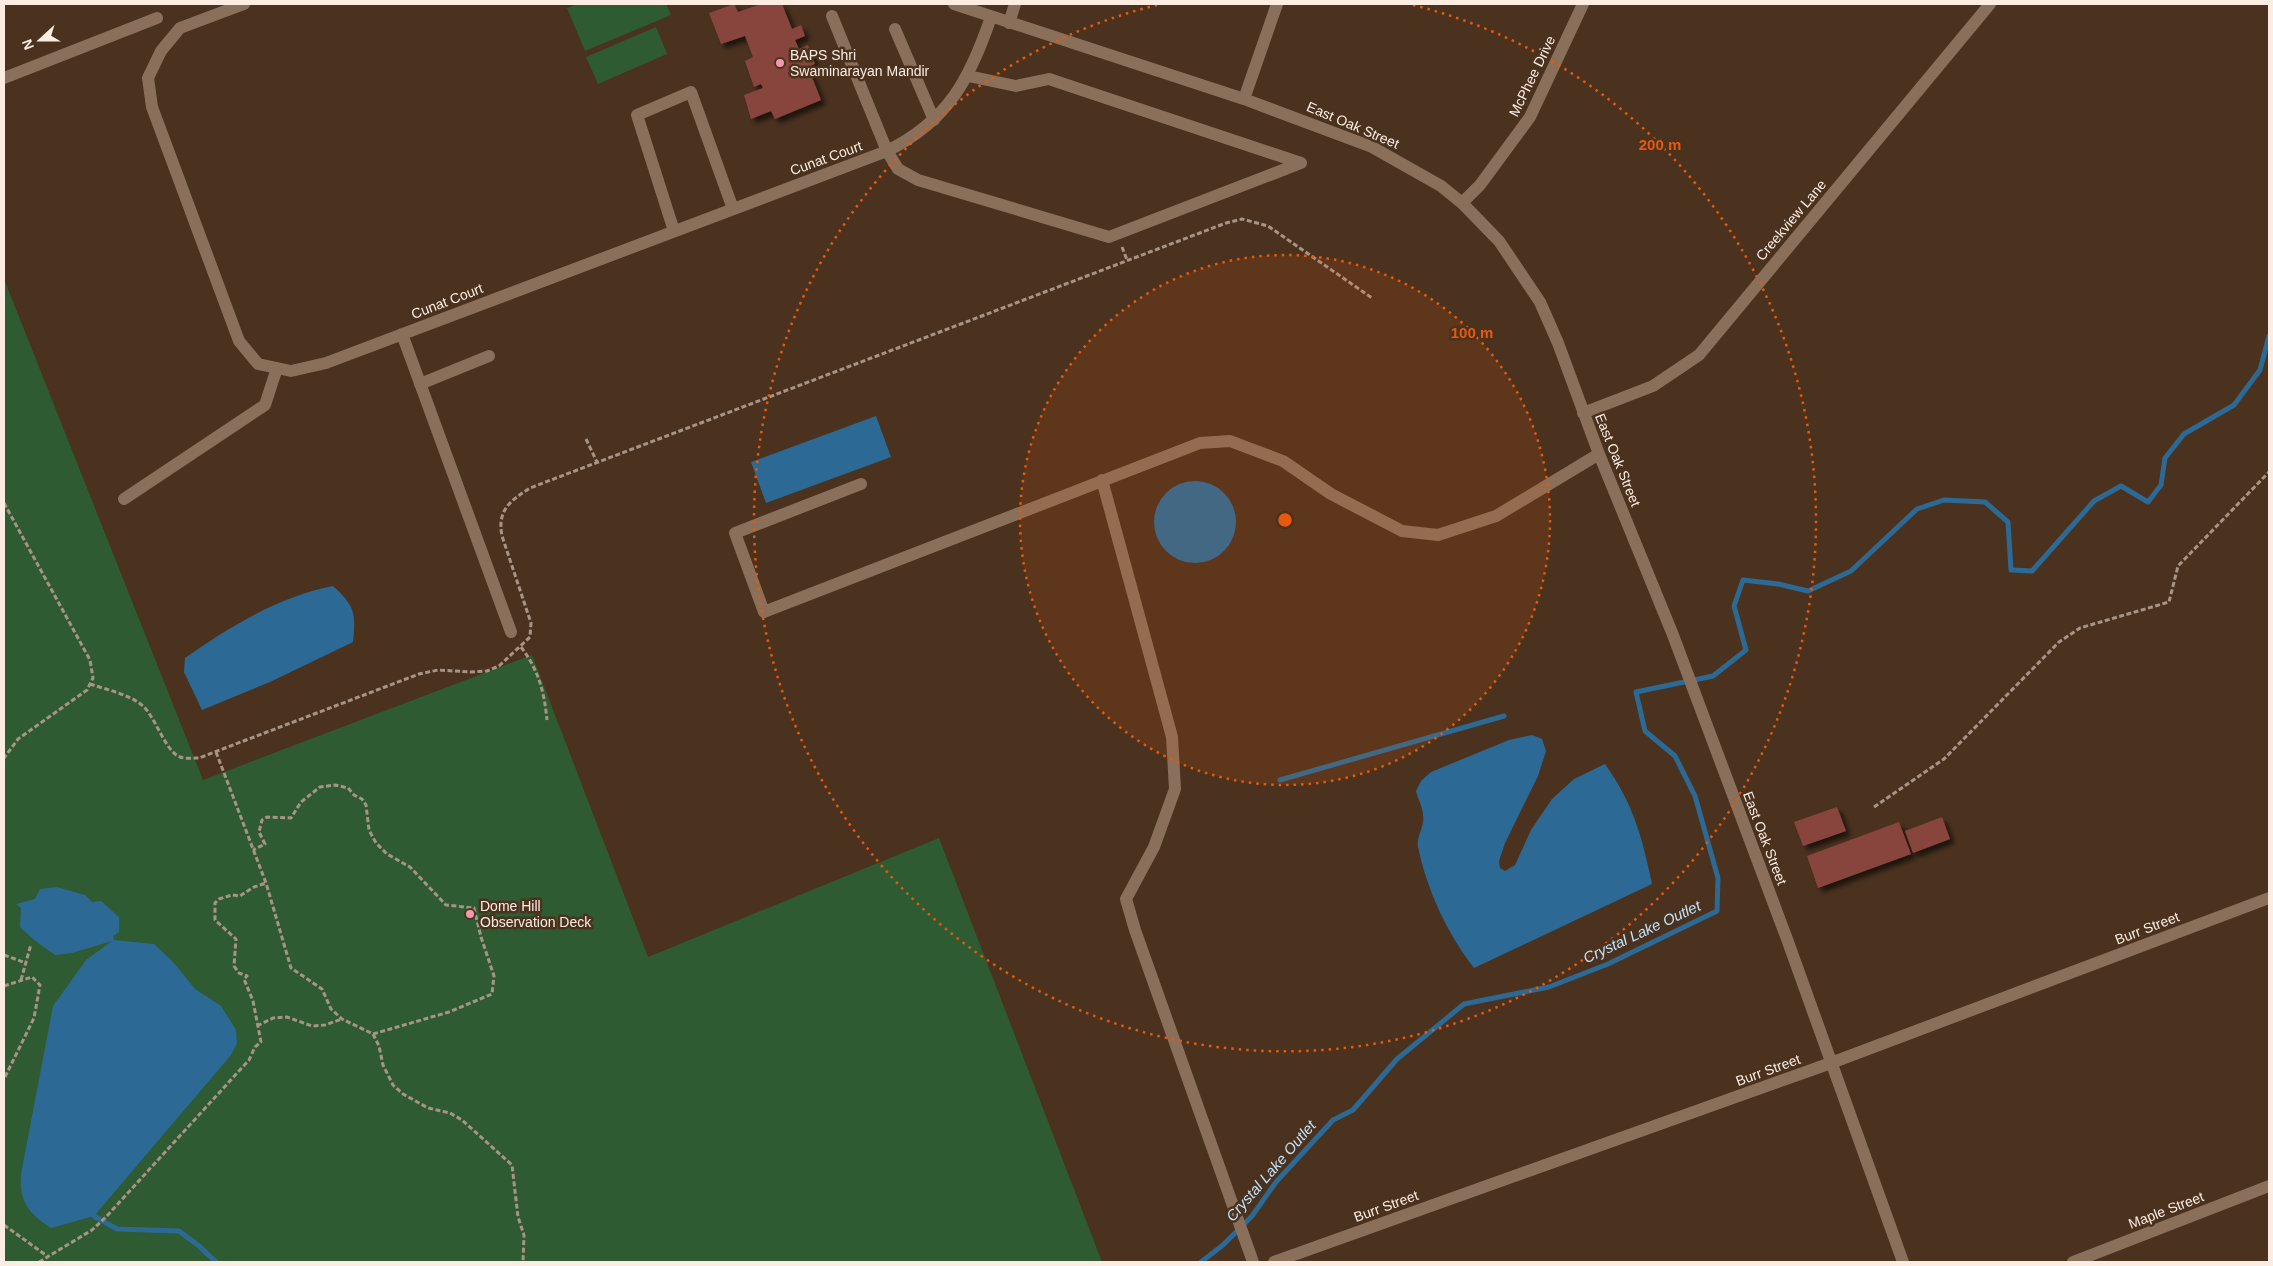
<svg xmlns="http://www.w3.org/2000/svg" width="2273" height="1266" font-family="Helvetica,sans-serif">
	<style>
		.green { fill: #2e5b32 }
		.water { fill: #2c6a95 }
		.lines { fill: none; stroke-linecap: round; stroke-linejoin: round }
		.stream { stroke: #2c6a95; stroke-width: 5 }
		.building { fill: #88453e; filter: url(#shadow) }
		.path { stroke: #a89485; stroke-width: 3; stroke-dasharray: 5 2.5; stroke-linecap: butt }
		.minor { stroke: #8a6f5b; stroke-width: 12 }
		.ring { fill: none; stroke: #e8590c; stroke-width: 2.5; stroke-dasharray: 2.5 5 }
		.poi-dot { fill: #f29aac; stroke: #4a321f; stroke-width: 2 }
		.labels { text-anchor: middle; stroke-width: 5; stroke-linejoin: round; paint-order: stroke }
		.poi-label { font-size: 14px; fill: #fcece1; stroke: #4a321f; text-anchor: start }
		.street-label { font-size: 14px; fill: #fcece1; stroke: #4a321f }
		.water-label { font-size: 15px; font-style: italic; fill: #c1e1fb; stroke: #4a321f }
		.centre { fill: #e8590c; stroke: #4a321f; stroke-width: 2.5 }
		.ring-label { font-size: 15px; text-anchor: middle; font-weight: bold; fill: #e8590c; stroke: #4a321f; stroke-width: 5; stroke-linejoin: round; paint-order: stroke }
	</style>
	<defs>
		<filter id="shadow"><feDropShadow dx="4.5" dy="4.5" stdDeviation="2.5" flood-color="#0009"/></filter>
	</defs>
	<rect width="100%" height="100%" fill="#4a321f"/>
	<path class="green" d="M578,4h88l5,11 -86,36 -18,-43z
		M656,27l11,27 -69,30 -12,-27z
		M4,279l199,501 329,-125 116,302 291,-119 163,424h-1098z"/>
	<path class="water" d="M876,416l15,41 -125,46 -15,-41z
		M1154 522a41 41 0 1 1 82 0a41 41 0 1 1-82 0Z
		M333,586c22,20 23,27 20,56l-83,40 -68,28 -18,-38 1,-14c44,-31 95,-62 148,-72z
		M1532,735l10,4 4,12 -8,25 -33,67 -6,18 1,7 5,3 10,-6 16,-35 21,-31 22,-20 31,-15c29,41 37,73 47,120l-178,84c-27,-35 -47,-78 -56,-121 -2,-10 7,-21 5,-31 0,-8 -5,-17 -7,-25l5,-10 10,-9 78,-32z
		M57,887l28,8 7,7 9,-1 18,16v15l-6,4 1,4 40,4 20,19 21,26 26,17 15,24 1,13 -6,12 -137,161 -43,12c-23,-15 -32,-27 -30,-54l32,-168 33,-46 26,-19 -40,12 -17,2 -21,-15 -14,-13 1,-19 -5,-4 19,-5 5,-10z"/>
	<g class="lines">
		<path class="stream" d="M1280,780l224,-64
			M94,1216l23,13 62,2 20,15 17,16
			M1201,1262l22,-17 29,-29 24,-34 57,-62 20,-10 44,-51 67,-55 85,-17 59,-23 109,-53 1,-33 -23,-82 -20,-40 -30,-25 -9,-39 77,-16 33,-26 -12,-44 9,-26 35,4 30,7 43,-20 66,-62 27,-9 41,2 23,20 3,48 21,1 62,-70 27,-15 27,16 13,-17 4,-27 19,-24 50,-29 26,-35 9,-34"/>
	</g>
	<path class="building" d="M734,4l4,8 23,-8h21l10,25 9,-4 4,11 -10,4 4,9 9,-4 7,19 -7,3 13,33 -46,19 -4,-8 -20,8 -7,-24 19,-7 -2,-4 -7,3 -9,-26 8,-4 -8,-21 -24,8 -12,-31z
		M1837,807l9,24 -43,15 -9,-24z
		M1942,817l8,22 -37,14 -8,-22z
		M1899,822l12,32 -93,34 -11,-32z"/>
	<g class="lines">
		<path class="path" d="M1122,247l5,13
			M586,439l11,23
			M4,503l86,157 3,18 -6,12 -69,49 -14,19
			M521,647c18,24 23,44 26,73
			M90,684c17,6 40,10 54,23 12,12 22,45 36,50 5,2 13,1 19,1l220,-84 19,-4 32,2 17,-1 12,-5 31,-29 1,-14 -29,-87c-5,-26 8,-35 28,-48l696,-265 16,-4 26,7 104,72
			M216,752l50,131 25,85 31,21 9,20 11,10 31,15 76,-22 43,-18 2,-18 -13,-39 -7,-29 -28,-3 -36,-38 -23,-13 -11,-11 -7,-13 -3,-25 -4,-6 -8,-4 -6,-7 -13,-3 -15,2 -19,15 -10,16 -24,-1 -5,3 -3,12 6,12 -12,6
			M1874,807l70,-48 115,-117 21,-14 89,-26 9,-36 91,-94
			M4,955l22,8
			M21,980l10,-36
			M4,986l28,-9 8,8 -6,33 -30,61
			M257,1026l16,-8 14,-1 25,9 13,-1 17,-6
			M373,1034l6,12 4,19 10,20 10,9 25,14 22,5 12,7 50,45 6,52 6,18 -1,27
			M4,1225l43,31
			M39,1262l53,-32 14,-13 143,-157 6,-13 6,-5 -8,-41 -9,-22 3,-3 -8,-3 -5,-7 2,-27 -21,-19v-17l4,-4 13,-4 8,1 14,-9 12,-4"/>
		<path class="minor" d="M244,4l-64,24 -19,23 -13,27 4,29 87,234 19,23 33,7 35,-8 561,-212c61,-30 83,-72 104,-134
			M954,4l290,95 128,48 69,39 21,17 37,38 41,61 18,41 41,111 74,181 114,304 116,323
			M832,16l55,135 11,18 20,11 191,57 192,-74
			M1009,23l6,-19
			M895,29l39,91
			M968,76l48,10 33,-7 252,84
			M4,78l153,-60
			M1244,99l33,-95
			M1462,203l18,-18 50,-68 53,-113
			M674,231l-37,-116 54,-23 42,117
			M402,334l109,298
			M420,384l69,-28
			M1583,413l70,-27 46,-31 291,-351
			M1102,480l70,257 3,52 -21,58 -28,52 9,31 118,332
			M861,484l-126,49 29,79 436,-169 30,-2 53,20 48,33 71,37 36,4 58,-19 103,-62
			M124,499l141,-94 12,-37
			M1274,1262l557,-199 438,-165
			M2073,1262l196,-76"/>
	</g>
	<circle cx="1285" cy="520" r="265" fill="#e8590c" fill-opacity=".12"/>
	<g class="ring">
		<circle cx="1285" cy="520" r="265"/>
		<path d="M1413 5A531 531 0 1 1 1157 5"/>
	</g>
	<g class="poi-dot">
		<circle cx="780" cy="63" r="5"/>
		<circle cx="470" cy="914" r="5"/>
	</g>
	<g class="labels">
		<g class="poi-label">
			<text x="790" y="60">BAPS Shri<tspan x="790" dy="16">Swaminarayan Mandir</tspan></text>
			<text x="480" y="911">Dome Hill<tspan x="480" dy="16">Observation Deck</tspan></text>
		</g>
		<g class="street-label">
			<text transform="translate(1532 76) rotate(-64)" y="5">McPhee Drive</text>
			<text transform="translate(1353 125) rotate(23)" y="5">East Oak Street</text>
			<text transform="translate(826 158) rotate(-20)" y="5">Cunat Court</text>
			<text transform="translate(1791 220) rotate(-50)" y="5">Creekview Lane</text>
			<text transform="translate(447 301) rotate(-21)" y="5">Cunat Court</text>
			<text transform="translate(1618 460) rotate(68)" y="5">East Oak Street</text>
			<text transform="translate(1765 838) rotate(69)" y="5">East Oak Street</text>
			<text transform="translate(2147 928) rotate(-21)" y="5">Burr Street</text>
			<text transform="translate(1768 1070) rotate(-20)" y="5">Burr Street</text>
			<text transform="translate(1386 1206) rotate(-20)" y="5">Burr Street</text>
			<text transform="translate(2166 1210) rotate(-21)" y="5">Maple Street</text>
		</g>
		<g class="water-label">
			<text transform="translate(1642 932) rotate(-25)" y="5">Crystal Lake Outlet</text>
			<text transform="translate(1271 1171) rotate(-49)" y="5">Crystal Lake Outlet</text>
		</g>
	</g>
	<circle cx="1285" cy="520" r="8" class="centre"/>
	<g class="ring-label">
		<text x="1660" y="150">200 m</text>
		<text x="1472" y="338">100 m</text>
	</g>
	<rect width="2273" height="1266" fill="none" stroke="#fcece1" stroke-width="10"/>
	<g transform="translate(40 40) rotate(249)" stroke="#4a321f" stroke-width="4" paint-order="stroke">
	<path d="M0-4L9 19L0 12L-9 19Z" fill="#fcece1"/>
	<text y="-8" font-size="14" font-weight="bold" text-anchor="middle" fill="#fcece1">N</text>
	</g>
</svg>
